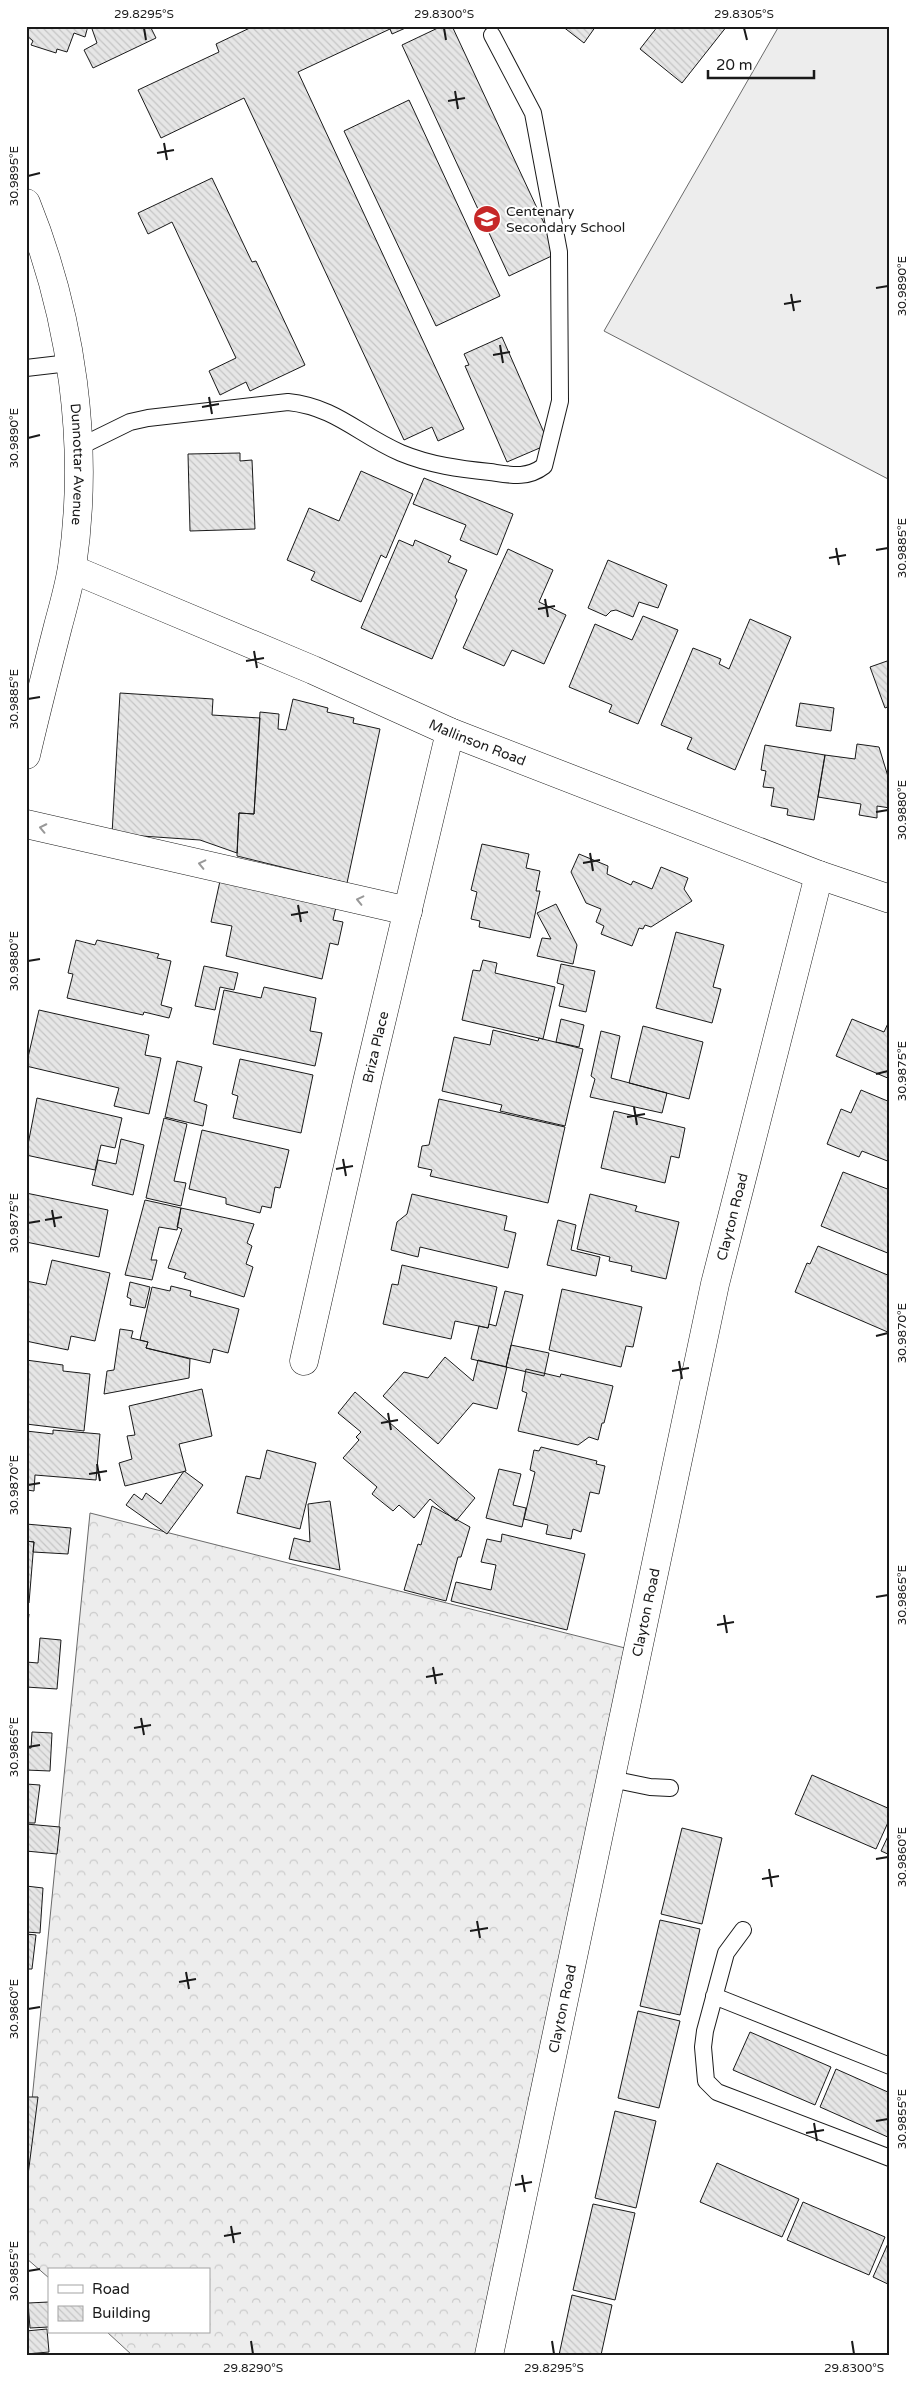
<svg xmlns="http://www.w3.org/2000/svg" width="916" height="2381" font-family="'Varela Round',sans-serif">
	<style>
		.forest { fill: url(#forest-crowns); stroke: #6a6a6a }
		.pitch { fill: #ededed; stroke: #6a6a6a }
		.building { fill: url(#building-back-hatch); stroke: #1a1a1a }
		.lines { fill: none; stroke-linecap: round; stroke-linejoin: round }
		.lane-casing { stroke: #1a1a1a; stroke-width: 18 }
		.street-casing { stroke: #1a1a1a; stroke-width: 29 }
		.lane { stroke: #fff; stroke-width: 16 }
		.street { stroke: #fff; stroke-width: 28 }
		.oneway { stroke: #989898 }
		.ticks { fill: none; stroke: #1a1a1a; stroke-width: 2 }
		.labels { text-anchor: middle; stroke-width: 4; stroke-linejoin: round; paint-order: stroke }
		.poi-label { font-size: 14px; fill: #1a1a1a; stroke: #fff; text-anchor: start }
		.street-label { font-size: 14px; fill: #1a1a1a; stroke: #fff }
		.neatline { fill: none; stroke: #1a1a1a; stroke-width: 2 }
		.ticks-label { font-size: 12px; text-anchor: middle; fill: #1a1a1a }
	</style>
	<defs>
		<pattern id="forest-crowns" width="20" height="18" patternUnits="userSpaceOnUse" patternTransform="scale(1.25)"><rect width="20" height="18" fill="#ededed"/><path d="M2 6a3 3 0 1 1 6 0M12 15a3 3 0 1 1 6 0" fill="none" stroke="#cbcbcb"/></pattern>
		<pattern id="building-back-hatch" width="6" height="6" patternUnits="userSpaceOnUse" patternTransform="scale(1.25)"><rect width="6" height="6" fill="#e6e6e6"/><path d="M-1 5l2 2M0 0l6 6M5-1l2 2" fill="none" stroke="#c5c5c5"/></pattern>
	</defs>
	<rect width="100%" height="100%" fill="#fff"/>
	<path class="forest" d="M90,1513l535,135 -138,707h-355l-25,-23h102v-62h-160v8l-23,-20v-97z"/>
	<path class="pitch" d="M779,26h111v454l-286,-149z"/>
	<path class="building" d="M26,26h62l-3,11 -11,-4 -7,19 -10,-3 -1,4 -25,-8 2,-4 -7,-6z
		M91,26h59l6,12 -63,30 -9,-18 13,-7z
		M254,26h156l-18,8 -2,-5 -92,43 166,357 -26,12 -6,-14 -28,13 -160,-342 -83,40 -23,-48 81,-38 -3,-8z
		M442,26h10l106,227 -49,23 -107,-231z
		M562,26h34l-12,17z
		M658,26h69l-45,57 -42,-34z
		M409,100l91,196 -64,30 -92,-195z
		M212,178l40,84 4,-1 49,104 -55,26 -4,-9 -26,13 -11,-24 27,-13 -64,-136 -24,12 -10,-21z
		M502,337l47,107 -42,18 -42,-96 4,-1 -5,-11z
		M240,453v8l12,-1 3,69 -65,2 -2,-77z
		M361,471l52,23 -27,64 -5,-3 -20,47 -50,-22 4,-8 -28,-12 22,-52 30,13z
		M424,478l89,36 -16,41 -37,-15 6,-15 -53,-21z
		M399,540l14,6 2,-6 36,16 -3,6 19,8 -12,27 2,3 -25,59 -71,-31z
		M508,549l45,21 -14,32 27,13 -22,49 -32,-14 -8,16 -41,-18z
		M608,560l59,25 -9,23 -19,-6 -6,15 -17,-7 -5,1 -5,5 -18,-8z
		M643,616l35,14 -40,94 -29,-12 3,-7 -43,-18 26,-63 37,16z
		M750,619l41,18 -56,133 -48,-21 5,-11 -31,-13 32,-77 28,11 -2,5 10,5z
		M890,660v46l-5,2 -15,-41z
		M120,693l93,6 -1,16 48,3 -6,96 -15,-1 -2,40 -37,-13 -88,-6z
		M293,699l35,9 -1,4 27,6 -1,5 27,6 -33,154 -110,-27 2,-43 15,1 6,-102 19,2 -1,15 8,1z
		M800,703l34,5 -3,23 -35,-5z
		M857,744l22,3 11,36v25l-13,-2v12l-18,-3 2,-11 -43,-7 7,-42 30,4z
		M765,745l60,10 -11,65 -27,-5 1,-6 -17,-3 3,-18 -11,-1 3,-16 -5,-1z
		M482,844l47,10 -3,14 14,3 -4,20h4l-10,47 -51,-11 1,-6 -9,-2 6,-27 -6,-2z
		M579,854l29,12 -1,8 24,11 2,-4 19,8 9,-22 27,11 -4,11 8,12 -41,26 -6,-2 -2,4 -4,-1 -7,18 -31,-12 3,-8 -8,-4 5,-13 -15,-6 -15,-31z
		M220,881l116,26 -3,13 10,2 -5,23 -8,-2 -8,36 -96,-23 6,-30 -21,-4z
		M556,904l21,41 -4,19 -36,-8 5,-18 9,1 -14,-26z
		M676,932l48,13 -11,42 8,2 -9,34 -56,-15z
		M76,940l19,5 2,-5 62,14 -2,4 14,3 -10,44 11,3 -3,10 -25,-6 -1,3 -76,-17 6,-24 -5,-1z
		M483,960l14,3 -2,10 60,14 -12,52 -81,-19 11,-50 7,1z
		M561,964l34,7 -9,41 -27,-6 5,-21 -7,-2z
		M204,966l34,7 -4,17 -14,-3 -5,23 -20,-4z
		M264,987l52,11 -6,33 12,2 -7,33 -102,-22 11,-54 37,8z
		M39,1010l110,25 -4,20 16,3 -12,56 -35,-8 5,-18 -93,-22z
		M561,1019l23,6 -5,22 -23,-5z
		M852,1019l32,13 6,-13v60l-54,-23z
		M643,1026l60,16 -14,57 -60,-16z
		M493,1030l45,11 1,-3 44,11 -18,77 -65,-15 2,-6 -60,-14 12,-54 36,8z
		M601,1031l19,5 -9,42 56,15 -5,20 -72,-16 5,-18 -4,-3z
		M240,1059l73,16 -12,58 -68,-15 5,-22 -6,-2z
		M177,1061l25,6 -8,34 13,4 -4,21 -38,-9z
		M861,1090l29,12v60l-28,-11 -3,6 -32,-13 14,-35 10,4z
		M37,1098l85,20 -7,30 -14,-3 -6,25 -69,-15z
		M439,1099l126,28 -17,76 -118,-27 2,-6 -14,-3 4,-21 7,-1z
		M614,1111l71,17 -6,30 -8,-2 -6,27 -64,-15z
		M164,1118l23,6 -13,57 12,2 -5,23 -35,-8z
		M202,1130l87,20 -9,38 -5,-1 -4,21 -9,-2 -2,7 -34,-9v-6l-37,-9z
		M121,1139l23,6 -11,50 -41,-10 6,-25 18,4z
		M843,1172l47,18v64l-69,-28z
		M26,1193l82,17 -9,47 -73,-15z
		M412,1194l95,22 -3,14 12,3 -8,35 -88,-21 -2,10 -27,-7 6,-28 10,-8z
		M590,1194l47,12 -2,5 44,11 -13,57 -35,-8 1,-5 -23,-5 1,-4 -33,-8z
		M145,1200l36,8 -4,22 -18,-3 -8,33h6l-5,20 -27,-5z
		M181,1208l73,16 -7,19 5,3 -6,18 7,3 -9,30 -60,-19 2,-5 -18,-5 14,-39 -5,-2z
		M558,1220l18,5 -5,25 29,7 -4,19 -49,-11z
		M818,1246l72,30v57l-95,-41 12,-29 3,1z
		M52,1260l58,13 -15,68 -24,-5 -3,14 -42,-9v-60l20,4z
		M402,1265l95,22 -9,41 -33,-7 -4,18 -68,-15 9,-40 6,1z
		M130,1282l20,5 -5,21 -15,-3 1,-6 -4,-2z
		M171,1286l20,5 -1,5 49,13 -11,44 -15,-4 -3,14 -64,-15 2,-6 -8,-2 12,-53 18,4z
		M562,1289l80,18 -9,40 -7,-1 -5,21 -72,-17z
		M505,1291l18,4 -17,72 -35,-8 8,-33 9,2 1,-4 7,2z
		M120,1329l13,2 -2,7 17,4 -2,6 44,11 -1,19 -85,16 3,-23 7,-1z
		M511,1345l38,8 -5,23 -38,-9z
		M445,1357l28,24 5,-21 29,7 -10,42 -24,-6 -35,41 -55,-48 21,-24 24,6z
		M26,1360l37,5v6l27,3 -6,57 -58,-7z
		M526,1369l34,8 1,-3 52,12 -9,37h-2l-4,17 -9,-3 -11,8 -60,-14 9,-38 -5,-2z
		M202,1389l10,47 -33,8 7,27 -61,15 -6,-23 13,-4 -5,-23 8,-1 -6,-29z
		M355,1392l120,106 -19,23 -26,-22 -16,19 -15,-13 -6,6 -21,-17 5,-7 -34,-29 16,-18 -3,-3 5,-5 -23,-19z
		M53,1430l47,4 -4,46 -61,-5 -1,16 -7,-1 -1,7v-66l27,3z
		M541,1447l56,14 -1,3 9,2 -6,28 -9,-2 -9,40 -8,-3 -2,10 -25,-5 2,-9 -24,-6 11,-47 -5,-2 4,-20 5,1z
		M267,1450l49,13 -16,66 -63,-16 9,-37 14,3z
		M499,1469l22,5 -8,31 13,3 -4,19 -36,-9z
		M184,1471l19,14 -36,49 -41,-29 8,-11 8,6 4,-7 15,11z
		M330,1501l10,69 -51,-11 5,-21 16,4 -2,-38z
		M432,1506l38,21 -9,30h-3l-12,44 -42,-11 14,-46 3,1z
		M26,1524l45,4 -3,26 -35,-2 1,-10 -8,-1z
		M502,1534l83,20 -18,76 -116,-29 5,-19 35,8 5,-25 -15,-3 6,-23 14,3z
		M26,1541l8,1 -5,61h-3z
		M26,1614h3l-3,26z
		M40,1638l21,2 -4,49 -31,-2v-25l12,1z
		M32,1732l20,1 -2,38 -24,-1v-22h5z
		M812,1775l78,34v9l-14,31 -81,-35z
		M26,1784l14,1 -5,38h-9z
		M26,1824l34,3 -3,27 -31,-3z
		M682,1828l40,10 -20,86 -41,-10z
		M890,1832v23l-9,-4z
		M26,1886l17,2 -3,45 -14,-1z
		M660,1920l40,9 -20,86 -40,-9z
		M26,1934l10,1 -4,34h-4l-1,7z
		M638,2011l42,10 -21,87 -41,-10z
		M750,2032l81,35 -16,38 -82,-35z
		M836,2069l54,24v45l-70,-31z
		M26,2097h12l-10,78h-2z
		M615,2111l41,10 -20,87 -41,-10z
		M717,2163l82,36 -17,38 -82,-35z
		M803,2202l82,35 -16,38 -82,-35z
		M593,2204l42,9 -20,87 -42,-10z
		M890,2239v46l-17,-8z
		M572,2295l40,10 -11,50h-42z
		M49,2302v25l-19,1 -2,-25z
		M47,2329l2,23 -23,2v-23z"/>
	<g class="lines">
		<g class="lane-casing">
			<path id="lane" d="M26,368l43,-5
				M77,448l53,-26 18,-4 140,-16c48,5 71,33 113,51 29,12 59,16 89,19 21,3 37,7 54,-6l16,-65 -1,-149 -26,-139 -41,-78
				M611,1779l39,8 20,1
				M743,1930l-17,23 -21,78 -2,16 3,34 11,11 173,66
				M714,1996l176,70"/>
		</g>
		<g class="street-casing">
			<g id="street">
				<path id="s1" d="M26,203c46,114 64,242 46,364 -3,20 -9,40 -14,59 -11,43 -22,86 -32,129"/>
				<path id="s2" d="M72,569l241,101 137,62 369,143 71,24"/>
				<path d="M26,824l382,87"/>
				<path id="s3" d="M304,1361l63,-279 83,-350"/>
				<path id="s4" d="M489,2355l226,-1071 104,-409"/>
			</g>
		</g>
		<use href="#lane" class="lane"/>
		<use href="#street" class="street"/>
	</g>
	<defs><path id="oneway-chevron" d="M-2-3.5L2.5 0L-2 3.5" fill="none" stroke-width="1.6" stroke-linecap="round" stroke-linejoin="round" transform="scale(1.25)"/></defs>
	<g class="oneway">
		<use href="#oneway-chevron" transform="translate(43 828) rotate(-168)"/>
		<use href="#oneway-chevron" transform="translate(202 864) rotate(-167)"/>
		<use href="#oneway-chevron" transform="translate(360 900) rotate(-167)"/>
	</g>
	<path class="ticks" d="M144,28l2,12M444,28l2,12M744,28l3,12M455,91l3,18M448,101l17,-3M164,143l3,17M157,153l17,-3M28,176l12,-3M876,288l12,-2M791,294l3,17M784,304l17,-3M500,345l3,18M493,355l17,-3M209,397l3,17M202,407l17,-3M28,438l12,-3M836,548l3,17M876,550l12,-2M829,558l17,-3M545,599l3,18M538,609l17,-3M254,651l3,17M246,661l18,-3M28,699l12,-2M876,812l12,-2M590,853l3,18M583,863l17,-3M298,905l3,17M291,915l17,-3M28,961l12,-2M876,1074l12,-3M634,1107l3,18M627,1117l18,-3M343,1159l3,17M336,1169l17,-3M52,1210l3,17M45,1220l17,-3M28,1223l12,-2M876,1336l12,-3M679,1361l3,18M672,1371l17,-3M388,1413l3,17M381,1423l17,-3M97,1464l3,17M89,1474l18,-3M28,1485l12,-2M876,1597l12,-2M724,1615l3,18M717,1625l17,-3M433,1667l3,17M426,1677l17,-3M141,1718l3,17M134,1728l17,-3M28,1747l12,-2M876,1859l12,-2M769,1869l3,18M762,1879l17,-3M477,1921l3,17M470,1931l18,-3M186,1972l3,17M179,1982l17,-3M28,2009l12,-2M876,2121l12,-2M814,2123l3,18M806,2133l18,-3M522,2175l3,17M515,2185l17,-3M231,2226l3,17M224,2236l17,-3M28,2271l12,-2M251,2341l2,13M552,2341l2,13M852,2341l2,13"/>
	<defs>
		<g id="school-disc" transform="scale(1.4375)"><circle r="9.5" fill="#c62828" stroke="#fff"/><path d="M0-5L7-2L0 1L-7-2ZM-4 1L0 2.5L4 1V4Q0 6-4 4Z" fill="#fff"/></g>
	</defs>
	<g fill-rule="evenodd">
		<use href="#school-disc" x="487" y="219"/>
	</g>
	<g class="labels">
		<g class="poi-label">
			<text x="506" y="216">Centenary<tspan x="506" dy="16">Secondary School</tspan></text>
		</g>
		<g class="street-label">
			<text dy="5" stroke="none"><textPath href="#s1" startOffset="268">Dunnottar Avenue</textPath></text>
			<text dy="5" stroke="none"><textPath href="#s2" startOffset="441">Mallinson Road</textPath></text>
			<text dy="5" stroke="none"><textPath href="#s3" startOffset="322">Briza Place</textPath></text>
			<text dy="5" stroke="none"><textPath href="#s4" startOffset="1164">Clayton Road</textPath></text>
			<text dy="5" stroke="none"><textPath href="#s4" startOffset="759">Clayton Road</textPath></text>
			<text dy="5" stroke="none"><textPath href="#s4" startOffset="354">Clayton Road</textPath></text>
		</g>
	</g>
	<rect width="916" height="2381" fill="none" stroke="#ffffff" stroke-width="55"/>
	<rect x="48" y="2268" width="162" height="65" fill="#ffffff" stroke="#a3a3a3"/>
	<rect x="58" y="2285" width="25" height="8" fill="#ffffff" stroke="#a3a3a3"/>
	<text x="92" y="2294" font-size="15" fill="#1a1a1a">Road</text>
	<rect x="58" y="2306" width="25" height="15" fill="url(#building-back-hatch)" stroke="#a3a3a3"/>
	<text x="92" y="2318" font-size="15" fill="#1a1a1a">Building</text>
	<path d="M708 70v8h106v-8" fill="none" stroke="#1a1a1a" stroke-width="2.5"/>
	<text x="716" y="70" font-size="15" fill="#1a1a1a" stroke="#ffffff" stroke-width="4" paint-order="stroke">20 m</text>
	<rect x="28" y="28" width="860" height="2326" class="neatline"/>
	<g class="ticks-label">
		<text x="144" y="18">29.8295°S</text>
		<text x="444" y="18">29.8300°S</text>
		<text x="744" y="18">29.8305°S</text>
		<text transform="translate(14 176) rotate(-90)" y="4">30.9895°E</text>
		<text transform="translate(902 286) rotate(-90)" y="4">30.9890°E</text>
		<text transform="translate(14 438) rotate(-90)" y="4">30.9890°E</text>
		<text transform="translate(902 548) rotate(-90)" y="4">30.9885°E</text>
		<text transform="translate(14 699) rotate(-90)" y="4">30.9885°E</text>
		<text transform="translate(902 810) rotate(-90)" y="4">30.9880°E</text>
		<text transform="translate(14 961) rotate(-90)" y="4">30.9880°E</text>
		<text transform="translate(902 1071) rotate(-90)" y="4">30.9875°E</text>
		<text transform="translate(14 1223) rotate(-90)" y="4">30.9875°E</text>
		<text transform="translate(902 1333) rotate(-90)" y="4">30.9870°E</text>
		<text transform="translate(14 1485) rotate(-90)" y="4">30.9870°E</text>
		<text transform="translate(902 1595) rotate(-90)" y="4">30.9865°E</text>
		<text transform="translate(14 1747) rotate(-90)" y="4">30.9865°E</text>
		<text transform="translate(902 1857) rotate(-90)" y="4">30.9860°E</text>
		<text transform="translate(14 2009) rotate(-90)" y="4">30.9860°E</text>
		<text transform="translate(902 2119) rotate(-90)" y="4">30.9855°E</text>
		<text transform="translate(14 2271) rotate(-90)" y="4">30.9855°E</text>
		<text x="253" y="2372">29.8290°S</text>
		<text x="554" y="2372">29.8295°S</text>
		<text x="854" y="2372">29.8300°S</text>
	</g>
</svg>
